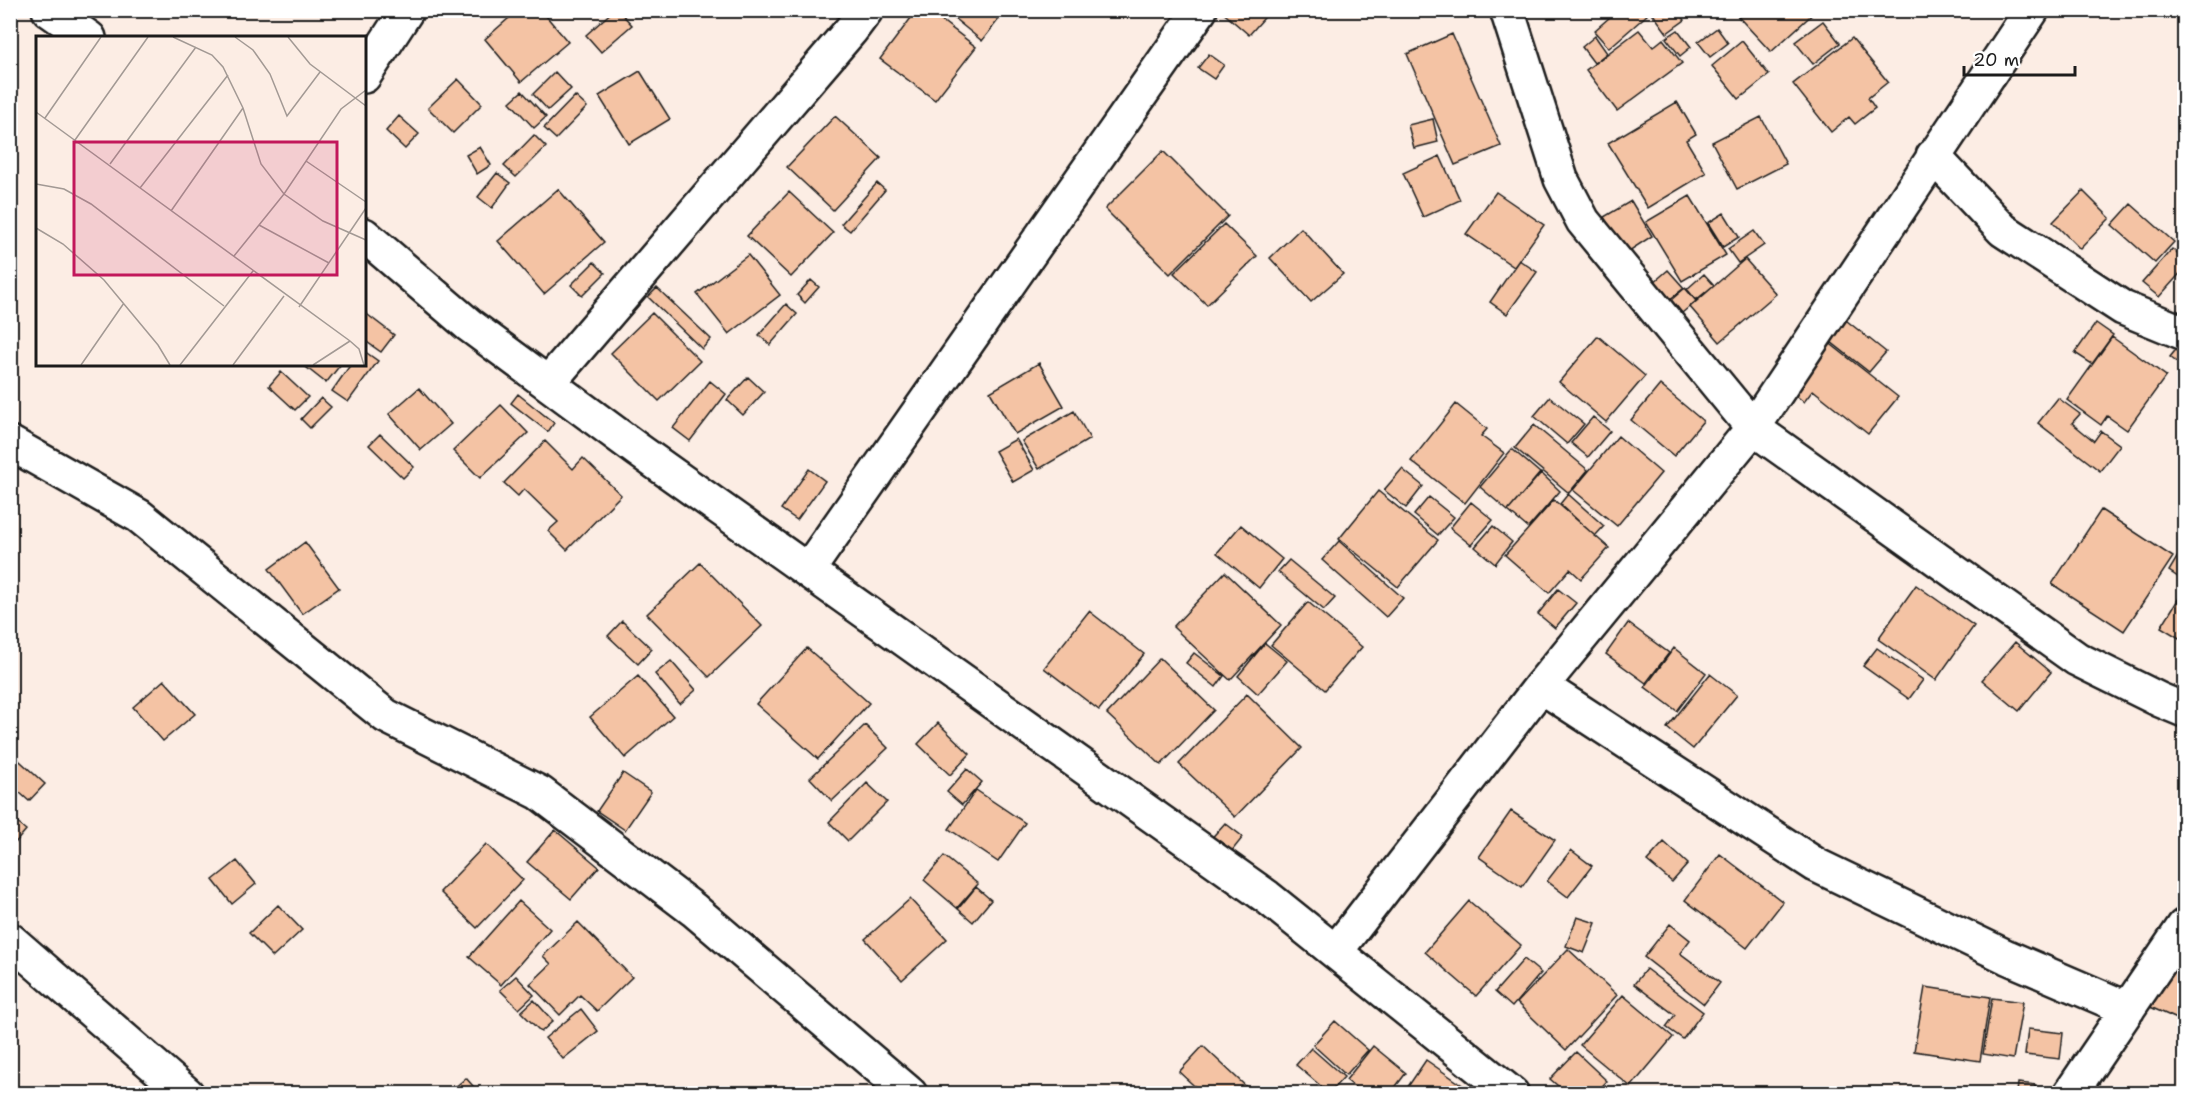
<svg xmlns="http://www.w3.org/2000/svg" width="2195" height="1104" font-family="'Shantell Sans',sans-serif">
	<style>
		.building { fill: #f4c3a4; stroke: #1c1c1c; stroke-width: 1.5 }
		.lines { fill: none; stroke-linecap: round; stroke-linejoin: round }
		.minor-casing { stroke: #1c1c1c; stroke-width: 38 }
		.minor { stroke: #fff; stroke-width: 33 }
		.inset-road { fill: none; stroke: #a29994; stroke-width: 1.5 }
		.view { fill: #c2185b; fill-opacity: 0.15; stroke: #c2185b; stroke-width: 3 }
		.inset-edge { fill: none; stroke: #1c1c1c; stroke-width: 3 }
	</style>
	<rect width="100%" height="100%" fill="#fcede4"/>
	<filter id="ink" filterUnits="userSpaceOnUse"><feTurbulence type="fractalNoise" baseFrequency=".0167" numOctaves="2"/><feDisplacementMap in="SourceGraphic" scale="12" xChannelSelector="R" yChannelSelector="G"/><feConvolveMatrix kernelMatrix="1 2 1 2 8 2 1 2 1" color-interpolation-filters="sRGB"/></filter>
	<g filter="url(#ink)">
		<path class="building" d="M518,10h23l27,32 -47,40 -36,-43z
			M614,10h4l14,15 -31,27 -15,-17z
			M917,10h11l48,37 -41,53 -55,-41z
			M944,10h62l-24,31z
			M1220,10h51l-22,25z
			M1618,10h25l4,5 -38,33 -15,-17z
			M1650,10h28l7,10 -18,13z
			M1732,10h85l-46,42z
			M1823,21l17,22 -27,21 -18,-22z
			M1717,28l11,15 -18,14 -12,-15z
			M1639,30l14,17 10,-8 19,24 -65,48 -31,-41z
			M1678,30l13,17 -11,9 -14,-18z
			M1452,34l49,112 -46,19 -48,-111z
			M1595,36l12,17 -13,10 -12,-16z
			M1852,38l36,44 -20,16 7,10 -20,16 -6,-7 -18,15 -38,-48z
			M1742,41l27,34 -30,24 -27,-33z
			M1209,54l15,11 -10,14 -16,-11z
			M640,71l30,48 -41,25 -30,-48z
			M555,72l16,17 -23,21 -15,-16z
			M458,79l24,25 -29,29 -25,-25z
			M522,91l24,26 -12,11 -24,-26z
			M575,96l12,11 -31,32 -12,-11z
			M1677,102l19,32 -10,6 20,33 -58,35 -40,-65z
			M399,116l20,18 -14,15 -19,-18z
			M835,116l46,42 -48,52 -46,-43z
			M1761,117l25,47 -49,25 -25,-47z
			M1433,119l5,23 -24,6 -6,-23z
			M534,135l12,12 -30,30 -12,-11z
			M480,147l11,18 -14,9 -11,-19z
			M1163,151l65,65 -58,58 -65,-65z
			M1440,156l20,44 -37,17 -20,-44z
			M497,173l13,10 -18,25 -14,-11z
			M877,183l8,7 -35,41 -9,-7z
			M558,189l46,53 -60,52 -46,-53z
			M2083,191l27,27 -30,31 -27,-27z
			M789,192l44,41 -42,44 -44,-41z
			M1496,192l48,33 -30,42 -48,-33z
			M1690,196l36,59 -44,26 -36,-59z
			M1631,201l21,35 -26,17 -22,-36z
			M2131,204l43,38 -19,21 -43,-38z
			M1724,213l15,24 -16,10 -15,-24z
			M1224,224l33,32 -50,49 -33,-32z
			M1301,228l42,46 -32,28 -41,-44z
			M1754,231l10,14 -26,18 -10,-14z
			M2172,249l12,11v9l-25,28 -17,-14z
			M748,255l32,40 -51,39 -32,-40z
			M1745,259l31,35 -56,48 -30,-35z
			M1519,260l18,12 -30,42 -17,-12z
			M594,262l11,11 -23,23 -11,-11z
			M1668,270l16,18 -15,12 -16,-17z
			M1704,274l10,11 -18,15 -9,-11z
			M811,280l8,7 -14,16 -8,-8z
			M657,288l54,51 -9,10 -54,-52z
			M1685,288l11,13 -14,12 -11,-13z
			M786,304l11,10 -27,31 -11,-10z
			M364,312l30,23 -13,17 -17,-12z
			M652,313l48,48 -41,40 -48,-48z
			M1842,317l44,35 -17,20 -43,-34z
			M2096,323l17,12 -21,29 -17,-11z
			M1598,336l47,40 -39,46 -47,-40z
			M2112,337l54,39 -39,54 -20,-14 -6,9 -34,-25z
			M1823,338l75,59 -30,37 -55,-44 -9,12 -20,-16z
			M2183,341l1,2v25l-14,-11z
			M364,351l14,10 -30,41 -16,-11 19,-27h13z
			M1039,363l25,43 -49,28 -25,-42z
			M302,364h39l-15,19z
			M281,372l27,25 -13,13 -26,-24z
			M748,377l16,15 -21,23 -16,-15z
			M710,381l16,13 -36,47 -17,-13z
			M1660,385l43,36 -29,35 -43,-36z
			M419,388l32,36 -30,26 -32,-36z
			M518,394l36,29 -6,9 -37,-29z
			M1550,397l34,27 -17,20 -33,-28z
			M321,398l10,9 -21,21 -9,-9z
			M2058,398l22,16 -8,9 22,18 7,-10 19,14 -20,26 -62,-48z
			M1456,404l31,25 -6,7 23,17 -39,50 -54,-42z
			M501,405l27,28 -48,45 -27,-27z
			M1074,411l16,28 -51,30 -17,-28z
			M1593,417l17,14 -22,26 -17,-14z
			M1534,425l54,45 -19,23 -54,-45z
			M380,434l34,33 -11,11 -34,-33z
			M1618,436l43,37 -44,53 -44,-36z
			M1016,439l18,31 -21,12 -18,-31z
			M545,441l28,28 10,-11 38,37 -54,55 -19,-19 10,-9 -34,-33 -6,7 -14,-13z
			M1512,449l28,24 -32,38 -28,-24z
			M809,469l16,12 -28,39 -16,-11z
			M1402,469l21,17 -17,22 -22,-18z
			M1541,473l19,18 -32,37 -20,-17z
			M1378,491l60,49 -40,47 -59,-48z
			M1568,494l36,32 -9,10 -35,-32z
			M1429,497l25,20 -16,18 -24,-20z
			M1554,500l55,48 -28,31 -11,-10 -21,24 -44,-38z
			M1471,502l22,18 -22,25 -21,-17z
			M2101,510l72,47 -49,74 -72,-47z
			M1241,525l41,34 -23,29 -42,-35z
			M1493,526l19,16 -17,22 -20,-17z
			M1339,541l64,57 -17,19 -64,-57z
			M305,542l34,46 -37,26 -33,-45z
			M2184,546v35l-15,-10z
			M1289,560l46,38 -11,12 -46,-38z
			M700,563l62,63 -53,51 -62,-63z
			M1225,572l56,53 -51,55 -57,-53z
			M1916,585l58,41 -38,54 -58,-41z
			M1558,589l18,14 -21,25 -17,-14z
			M2184,590v51l-23,-14z
			M1308,602l54,45 -37,43 -54,-45z
			M1089,611l55,43 -45,56 -55,-42z
			M622,621l30,28 -14,15 -30,-28z
			M1628,623l41,30 -23,30 -40,-29z
			M2015,642l36,30 -32,39 -37,-31z
			M1265,643l22,18 -29,33 -20,-18z
			M807,648l62,55 -51,56 -62,-55z
			M1674,648l32,25 -29,38 -32,-24z
			M1877,648l46,32 -14,19 -46,-33z
			M1194,653l30,23 -8,11 -30,-24z
			M1160,658l54,52 -53,55 -54,-51z
			M671,661l25,29 -16,14 -25,-30z
			M1710,674l27,21 -44,54 -26,-21z
			M638,676l35,40 -48,42 -35,-41z
			M164,680l31,34 -32,27 -30,-34z
			M1247,694l55,54 -67,69 -56,-53z
			M938,723l32,31 -20,21 -32,-31z
			M865,725l23,23 -56,53 -22,-23z
			M10,752l35,32 -16,17 -19,-17z
			M967,769l15,13 -20,23 -15,-13z
			M623,773l28,19 -26,38 -28,-19z
			M867,783l20,19 -39,39 -19,-19z
			M976,790l49,33 -27,39 -49,-33z
			M1511,811l44,29 -33,47 -43,-30z
			M10,817l16,13 -16,19z
			M1225,823l18,14 -16,20 -19,-15z
			M555,830l44,37 -28,32 -44,-37z
			M1664,842l24,22 -16,18 -25,-21z
			M486,844l37,36 -46,48 -37,-36z
			M1571,850l21,16 -24,31 -21,-16z
			M1720,854l63,48 -36,46 -62,-48z
			M944,856l34,28 -21,24 -33,-28z
			M237,861l19,23 -24,20 -19,-24z
			M976,887l15,13 -18,22 -15,-13z
			M910,899l37,40 -45,41 -37,-41z
			M519,901l31,28 -49,56 -32,-28z
			M1469,901l52,44 -45,51 -51,-44z
			M278,905l24,25 -29,27 -24,-24z
			M1577,917l19,6 -12,30 -18,-7z
			M578,922l54,55 -35,34 -17,-16 -20,20 -30,-31 21,-20 -8,-8z
			M1670,924l20,16 -10,13 40,30 -16,21 -60,-47z
			M1568,949l49,46 -51,55 -49,-47z
			M2171,951l13,6v65l-36,-16z
			M1524,959l17,14 -29,34 -17,-15z
			M1646,969l57,43 -20,27 -17,-12 9,-12 -41,-31z
			M516,976l18,19 -15,14 -19,-19z
			M1925,987l65,10 -10,64 -66,-10z
			M1623,995l50,42 -42,50 -51,-42z
			M1992,998l31,4 -10,57 -30,-5z
			M534,1000l19,21 -12,11 -20,-20z
			M581,1009l17,22 -35,28 -18,-21z
			M1335,1021l33,29 -22,25 -33,-30z
			M2028,1029l35,4 -3,26 -35,-4z
			M1203,1046l51,48h-51l-24,-22z
			M1373,1046l33,27 -16,21h-27l-17,-14z
			M1311,1048l33,29 -15,16 -33,-28z
			M1576,1052l31,29 -12,13h-21l-5,-5 -4,3 -15,-13z
			M1426,1060l39,27 -4,7h-58z
			M466,1078l14,16h-33z
			M2018,1083l18,2 -1,9 -18,-1z"/>
		<g class="lines">
			<g class="minor-casing">
				<path id="minor" d="M49,10l40,28
					M1507,10l54,169 22,42 170,207 324,231 83,41 24,10
					M364,76l43,-66
					M1933,156l70,74 120,78 61,25
					M364,235l105,90 169,125 629,447 245,197
					M548,383l303,-353 15,-20
					M10,443l129,73 247,200 154,77 154,117 216,184
					M808,570l392,-560
					M1541,686l275,179 191,92 121,52
					M10,940l177,154
					M1336,951l205,-265 212,-258 279,-418
					M2070,1094l114,-168"/>
			</g>
			<use href="#minor" class="minor"/>
		</g>
	</g>
	<g transform="translate(36 36)">
		<rect width="330" height="330" fill="#fcede4"/>
		<path class="inset-road" d="M137,1l39,18 11,12 20,41 18,56 23,30 39,27 43,19M199,1l18,13 17,24 17,42 33,-44M252,1l22,27 56,42M0,76l314,229 9,8 5,16M9,82l56,-81M39,104l73,-103M270,125l60,41M74,128l86,-117M0,148l28,5 27,15 133,102M104,152l88,-113M135,175l72,-103M223,189l70,38M0,192l27,16 41,36 54,65 12,20M198,220l50,-62 57,-85 25,-19M263,271l67,-99M45,329l43,-62M144,329l73,-94M197,329l51,-69M277,329l37,-24"/>
		<path class="view" d="M38,106h263v133h-263z"/>
		<rect width="330" height="330" class="inset-edge"/>
	</g>
	<rect width="2195" height="1104" fill="none" stroke="#fff" stroke-width="36"/>
	<rect x="18" y="18" width="2159" height="1068" fill="none" stroke="#1c1c1c" stroke-width="2" filter="url(#ink)"/>
	<path d="M1964 66v9h111v-9" fill="none" stroke="#1c1c1c" stroke-width="3"/>
	<text x="1973" y="66" font-size="18" fill="#1c1c1c" stroke="#ffffff" stroke-width="4.5" paint-order="stroke">20 m</text>
</svg>
